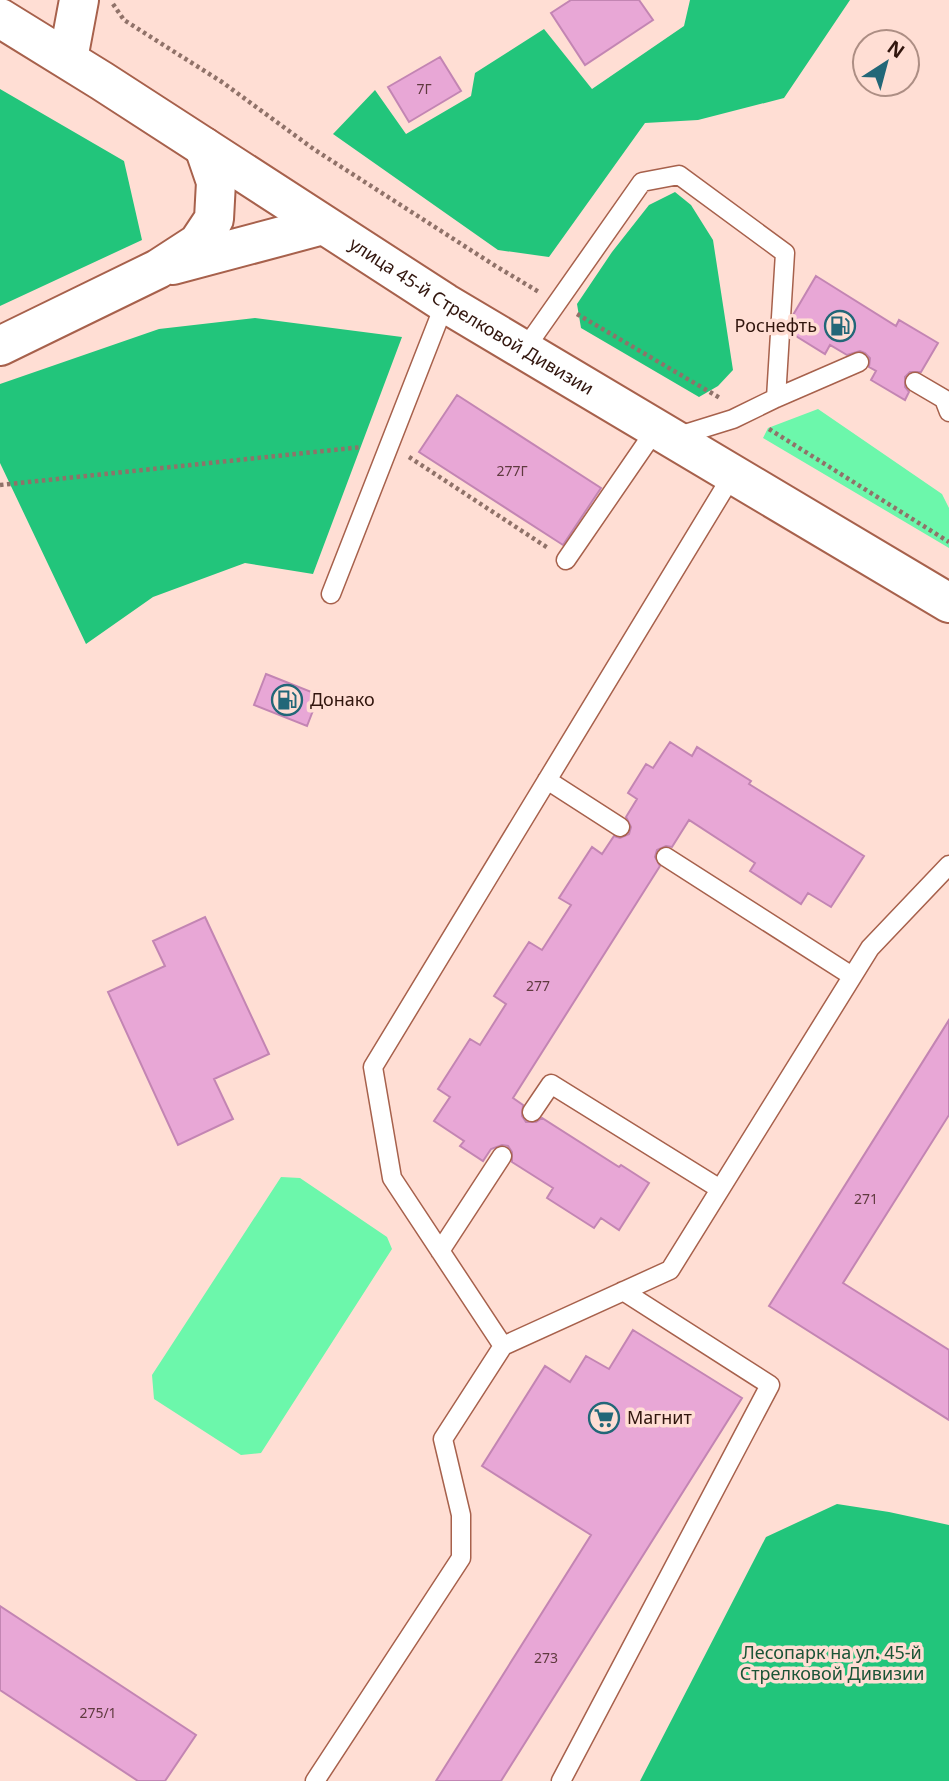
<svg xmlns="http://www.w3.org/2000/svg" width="949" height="1781" font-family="'Noto Sans',sans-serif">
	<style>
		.green { fill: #6cf7ab }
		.forest { fill: #22c57b }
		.building { fill: #e8a7d6; stroke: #c385b3; stroke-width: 2 }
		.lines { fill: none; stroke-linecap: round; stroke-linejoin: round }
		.service-casing { stroke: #a7614c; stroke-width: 21 }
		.tertiary-casing { stroke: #a7614c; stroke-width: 42 }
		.secondary-casing { stroke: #a7614c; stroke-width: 42 }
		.path { stroke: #907269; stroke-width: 4.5; stroke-dasharray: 3.5 3.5; stroke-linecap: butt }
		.service { stroke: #fff; stroke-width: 18 }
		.tertiary { stroke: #fff; stroke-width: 38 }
		.secondary { stroke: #fff; stroke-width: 38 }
		.labels { text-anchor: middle; stroke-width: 7; stroke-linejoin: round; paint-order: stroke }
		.number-label { font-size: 14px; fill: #5f3a3f }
		.street-label { font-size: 18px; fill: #31150d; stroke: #ffded4 }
		.poi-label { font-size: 18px; fill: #31150d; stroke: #ffded4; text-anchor: start }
		.park-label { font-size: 18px; fill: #1b5436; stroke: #ffded4 }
	</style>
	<rect width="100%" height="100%" fill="#ffded4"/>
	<path class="green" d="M818,409l124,85 7,14v40l-186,-110 5,-10z
		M281,1177l19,1 87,59 5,12 -131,204 -20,2 -87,-56 -2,-24z"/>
	<path class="forest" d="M690,0h160l-66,98 -86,22 -53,3 -96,134 -51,-7 -165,-116 42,-44 31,44 65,-38 4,-23 69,-44 48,60 92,-63z
		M0,89l124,72 18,79 -142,66z
		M675,192l16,13 22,35 20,130 -15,16 -19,11 -118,-69 -4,-24 35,-52 37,-47z
		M255,318l147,19 -89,237 -68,-11 -92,34 -67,47 -86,-181v-79l159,-55z
		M837,1504l52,8 60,13v256h-309l126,-244z"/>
	<path class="building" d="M571,0h68l14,20 -68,45 -34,-52z
		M440,57l21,34 -52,31 -21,-35z
		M816,276l80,50 3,-6 39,23 -17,29h-11l-5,5v10l4,5 -4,8 -34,-20 5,-9 -7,-4 1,-9 -5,-5 -5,-2 -13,4 -17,-10 -5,9 -34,-21 2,-18z
		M457,395l144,93 -38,57 -144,-93z
		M266,674l53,21 -12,31 -53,-21z
		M670,742l22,14 5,-9 54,34 -2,3 115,72 -33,51 -23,-14 -7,11 -51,-33 5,-8 -66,-43 -17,27 -6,-1 -9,4 -2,7 5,9 -147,232 10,7 -1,11 4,6h10l6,-4 77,49 2,-2 28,18 -30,47 -18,-12 -7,10 -47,-30 6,-10 -41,-26v-10l-4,-6 -6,-1 -11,4 -8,12 -23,-15 4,-5 -30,-20 16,-24 -12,-8 32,-50 10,6 26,-41 -12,-8 35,-54 13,8 29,-45 -12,-7 33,-51 10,7 12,-18 6,2 9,-4 2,-7 -5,-10 11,-18 -9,-6 18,-29 7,4z
		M205,917l64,137 -55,25 19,40 -55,26 -70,-153 57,-26 -12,-25z
		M949,1020v95l-106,168 106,67v70l-180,-114z
		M633,1330l109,68 -241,383h-65l155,-246 -109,-69 63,-100 25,16 16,-26 23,13z
		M0,1606l196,129 -31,46h-27l-138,-91z"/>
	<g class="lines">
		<g class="service-casing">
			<path id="service" d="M524,350l118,-168 37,-7 106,78 -9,145
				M915,382l29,17 5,13
				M675,437l58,-18 43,-21 83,-36
				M566,560l90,-131
				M331,594l114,-291
				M547,780l73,47
				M666,857l186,119
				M532,1112l19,-28 169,105
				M440,1251l62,-95
				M503,1346l-111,-168 -19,-111 360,-593
				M315,1781l146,-223v-43l-18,-76 60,-93 167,-76 200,-322 79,-83
				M561,1781l209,-396 -147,-94"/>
		</g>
		<g class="tertiary-casing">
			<path id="tertiary" d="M173,265l150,-40
				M0,346l158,-77 40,-26 16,-24 2,-37 -12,-35"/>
		</g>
		<g class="secondary-casing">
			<g id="secondary">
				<path id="s1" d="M0,18l102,63 343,222 504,300"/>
				<path d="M68,59l11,-59"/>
			</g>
		</g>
		<path class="path" d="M113,4l11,16 98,62 93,68 179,115 45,27
			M577,314l143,84
			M769,429l180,113
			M409,457l139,91
			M0,485l362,-38"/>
		<use href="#service" class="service"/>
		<use href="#tertiary" class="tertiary"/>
		<use href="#secondary" class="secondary"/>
	</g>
	<defs>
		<g id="fuel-ring" transform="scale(1.575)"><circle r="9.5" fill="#ffded4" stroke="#226778" stroke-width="1.5"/><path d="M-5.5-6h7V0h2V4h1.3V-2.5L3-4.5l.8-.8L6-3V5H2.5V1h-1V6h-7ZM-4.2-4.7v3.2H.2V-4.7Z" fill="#226778"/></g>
		<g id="supermarket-ring" transform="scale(1.575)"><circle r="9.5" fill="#ffded4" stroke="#226778" stroke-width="1.5"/><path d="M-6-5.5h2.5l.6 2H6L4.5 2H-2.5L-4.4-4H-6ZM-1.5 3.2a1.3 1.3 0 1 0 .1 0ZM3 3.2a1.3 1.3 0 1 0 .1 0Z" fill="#226778"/></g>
	</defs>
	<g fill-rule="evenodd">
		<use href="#fuel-ring" x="840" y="326"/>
		<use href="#fuel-ring" x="287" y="700"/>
		<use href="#supermarket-ring" x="604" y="1418"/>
	</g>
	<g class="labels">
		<g class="number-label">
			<text x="424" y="94">7Г</text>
			<text x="512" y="476">277Г</text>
			<text x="538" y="991">277</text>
			<text x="866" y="1204">271</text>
			<text x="546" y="1663">273</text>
			<text x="98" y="1718">275/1</text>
		</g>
		<g class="street-label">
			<text dy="6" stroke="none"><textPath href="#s1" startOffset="558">улица 45-й Стрелковой Дивизии</textPath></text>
		</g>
		<g class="poi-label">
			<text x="817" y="332" text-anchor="end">Роснефть</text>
			<text x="310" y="706">Донако</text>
			<text x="627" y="1424">Магнит</text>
		</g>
		<g class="park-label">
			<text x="832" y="1659">Лесопарк на ул. 45-й<tspan x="832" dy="21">Стрелковой Дивизии</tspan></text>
		</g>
	</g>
	<g transform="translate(886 63) rotate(36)"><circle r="33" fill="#ffded4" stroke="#ad8e84" stroke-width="2"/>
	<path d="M0-5L12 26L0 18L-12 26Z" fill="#226778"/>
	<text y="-10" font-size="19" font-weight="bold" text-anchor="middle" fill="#31150d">N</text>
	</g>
</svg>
